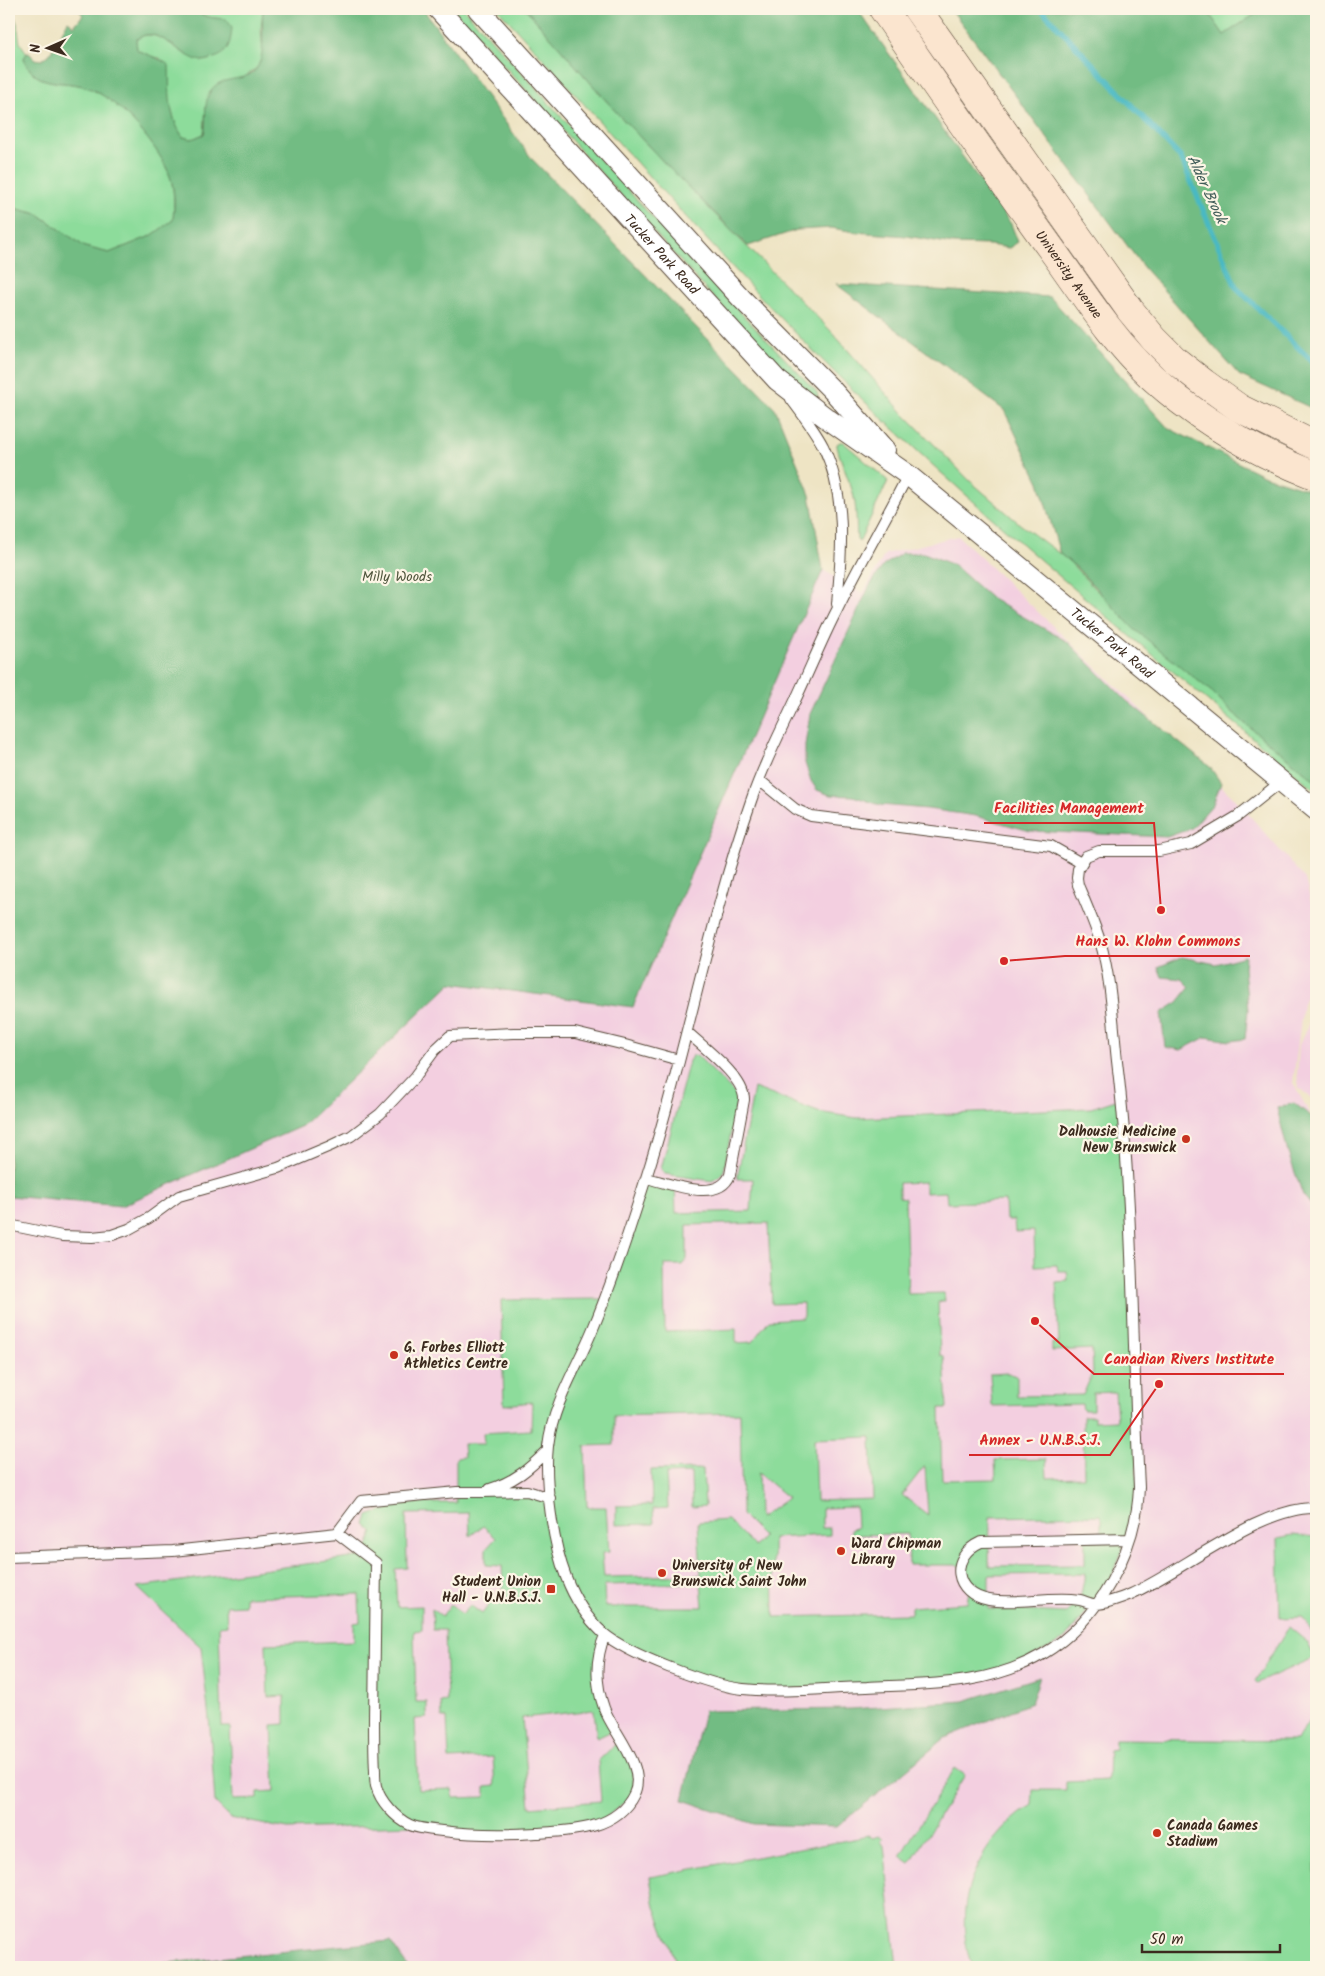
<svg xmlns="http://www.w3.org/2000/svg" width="1325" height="1976" font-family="Kalam,sans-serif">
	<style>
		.built { fill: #f3cfe0 }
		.green { fill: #8ddc9b; stroke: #64835c; fill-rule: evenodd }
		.forest { fill: #72bc83; stroke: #567350 }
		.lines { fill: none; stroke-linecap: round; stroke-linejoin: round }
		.stream { stroke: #4ab9c3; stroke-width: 5.5 }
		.lane-casing { stroke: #564637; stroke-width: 12 }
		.street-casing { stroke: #564637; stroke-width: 22 }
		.secondary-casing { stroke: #564637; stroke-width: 29 }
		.lane { stroke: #fff; stroke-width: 10 }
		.street { stroke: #fff; stroke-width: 20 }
		.secondary { stroke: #fbe5cf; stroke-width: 28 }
		.poi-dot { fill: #c8321e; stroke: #fcf5e5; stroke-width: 2 }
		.labels { text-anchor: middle; stroke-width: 4.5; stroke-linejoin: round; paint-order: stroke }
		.street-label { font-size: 14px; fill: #3b2a1e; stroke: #fcf5e5 }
		.park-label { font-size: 14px; fill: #50563d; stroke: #fcf5e5 }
		.poi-label { font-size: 14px; font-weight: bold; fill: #3b2a1e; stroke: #fcf5e5; text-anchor: start }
		.water-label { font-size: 15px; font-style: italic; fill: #405c58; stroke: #fcf5e5 }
		.leader { fill: none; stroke: #d62828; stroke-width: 2 }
		.callout-dot { fill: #d62828; stroke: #fcf5e5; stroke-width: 2 }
		.callout-label { font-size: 15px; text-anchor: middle; font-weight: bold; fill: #d62828; stroke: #fcf5e5; stroke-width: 4.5; stroke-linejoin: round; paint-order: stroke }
	</style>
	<rect width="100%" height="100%" fill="#fcf5e5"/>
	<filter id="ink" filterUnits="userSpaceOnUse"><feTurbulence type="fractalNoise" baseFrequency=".02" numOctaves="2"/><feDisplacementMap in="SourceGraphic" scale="10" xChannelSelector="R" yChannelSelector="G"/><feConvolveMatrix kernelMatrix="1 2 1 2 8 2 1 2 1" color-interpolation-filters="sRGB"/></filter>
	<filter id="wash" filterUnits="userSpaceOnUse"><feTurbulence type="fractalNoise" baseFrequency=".0096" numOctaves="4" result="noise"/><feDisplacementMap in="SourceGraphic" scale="20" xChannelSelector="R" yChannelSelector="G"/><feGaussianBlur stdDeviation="1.12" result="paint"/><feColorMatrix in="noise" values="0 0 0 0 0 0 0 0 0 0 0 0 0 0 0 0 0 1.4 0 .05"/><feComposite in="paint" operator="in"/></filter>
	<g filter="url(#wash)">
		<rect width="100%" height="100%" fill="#eee4c4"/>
		<path class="built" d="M958,536l279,265 68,78 6,23 5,1v71l-13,29 -10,80 16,29 7,24v831h-908l-18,-26 -233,23 -148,3v-771l112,9 181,-79 149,-143 182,24 190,-437 40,23 22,-39z
			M1316,1007v95l-17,-14 -2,-14 2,-29z"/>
		<path class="green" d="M9,9l3,1 5,13 3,20 7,10 -3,5c10,31 38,21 62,29 30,10 69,55 82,84 7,16 6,32 5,49l-22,16 -42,17 -24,-6 -47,-33 -29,-7z
			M194,9h69l-2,20 2,24 -5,14 -52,39 -2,28 -12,5 -9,-2 -6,-9 -7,-22 -2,-17 1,-10 -9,-21 -9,-1 -14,-7 -1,-10c16,-14 35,5 49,14 6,3 12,5 19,7l22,-42c-12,-1 -24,-1 -32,-10z
			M453,9h11l248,274 105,109 1,5 -5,-1 -30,-27 -72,-74z
			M498,9h28l91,104 58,61 156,157 72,82 67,68 51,44 47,35 26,28 118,104 30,29 74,60v10c-145,-122 -294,-241 -432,-371 -137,-129 -259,-272 -386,-411z
			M1206,9h57l-39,26z
			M840,442h3l45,39 -29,61 -2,-2c-1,-16 0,-31 -4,-47 -3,-11 -17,-43 -16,-49z
			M697,1055l38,39 2,5 -13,71 -3,6 -9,5 -47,-7 -4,-5 28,-108 3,-5z
			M754,1088l64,24 39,6 234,-10 31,-10 16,408 -29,78 -46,57 -71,35 -229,15 -56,-10 -102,-46 -8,40 17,55 -17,8 -3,-28 -72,8 8,89 71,-6 -3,-40 23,-22 9,15 5,39 -39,33 -96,10 -90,-11 -122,4 -58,-11 -15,-15 -5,-75 -9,-81 -64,-60 228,-31 8,-24 -8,-7 3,-9 35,-13h53v-45l8,-1 -1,-13h21l-1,-11 48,-3 1,-28 -28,3 -3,-105 104,-1 41,-121 29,6 1,29 75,-2 2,-32h-16zM925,1182v11l21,-1 1,11 58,-2 1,19h8l1,12 19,-1 1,35 22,-1 1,6h9l1,10 -12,1 3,61h-7v8l40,-2 1,23 -10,23 -66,1v-20l-9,-3 -18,1 2,32 90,-2 1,6h10v-17l22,-1 2,28 -23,1v-5h-11l1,61 -37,1 -1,-19 -51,1 1,19 -54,1 -2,-72h7l-3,-52 -4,-1 -2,-53 7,-1 -1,-8 -36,1 -3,-96 -6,-1v-14zM768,1223l4,81 31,-1v15l-34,2 -17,22 -16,1v-14l-71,3 -1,-67h18l5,-6v-34zM740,1413l2,102 21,21 -8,11 -27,-27 -30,2 3,53 -97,2 -2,-24 7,-1 -3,-45h-19l-2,-61 29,-1v-29zM871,1437l2,62 -57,2 -2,-62zM547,1452l3,46 -46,-13zM924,1467h1l3,48 -26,-20zM758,1473l30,25 -28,20h-1zM856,1507l1,21 -6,1v6l57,-1 1,31h50l10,26 -2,12 -56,4v7l-137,3 -1,-79 57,-3v-7h-8v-20zM469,1513l1,23 13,-10 13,12 -10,11v16l16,1 2,36 -14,1 -8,11 -12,-9 -8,10 -11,-11 -9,12 -10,-7 1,21h12l2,71 -6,1 1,16h5l2,41 44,-2 2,29 -10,1v10l-32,1 -1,-9 -34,1 -3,-71 12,-1v-16h-11l-2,-71 8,-1v-24l-25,1 -2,-38 12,-1 -1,-54zM1101,1515v24l-16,1v25l-96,1 1,-49zM1085,1574l-5,26 -14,13 -77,-4v-34zM701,1583l2,24h-98l-1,-22zM359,1594l1,28 -6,1v18l-88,3 2,53 17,-1v28l-13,1 3,66 -17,1v7l-25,1 -3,-73h-8l-3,-101 8,-1 -1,-19 19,-1v-8z
			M703,1469l2,37 -13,1 -1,-34 -25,1 2,34 -15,1 1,15 -38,1v-19l36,-1 -1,-35z
			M1293,1535l23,2v101l-14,-21 -22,1 -2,-80z
			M1289,1627l18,15 8,15 -58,26 -2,-2z
			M1316,1710v257h-344c-22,-65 5,-125 60,-162l1,-15h33v-8l42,-2 1,-30 6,-1v-10l181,2z
			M955,1768l10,7 -55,88 -10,-7z
			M869,1836l4,2 5,-2 5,2 -2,3 3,5 13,121h-219l-23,-60 -5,-30z"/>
		<path class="forest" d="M77,9h117c8,9 20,9 32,10l6,8c-1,11 -2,25 -15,30 -4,1 -10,4 -15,4 -21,-2 -45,-40 -66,-21l1,10c11,5 22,8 32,15 1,26 -2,49 14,72l9,2 12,-5c3,-13 -1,-30 6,-42 10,-19 38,-7 48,-26 8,-14 3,-40 5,-57h160l109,150 243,249 35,87 13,75 -190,437 -182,-24 -149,143 -181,80 -112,-10v-989l29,7 47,33 24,6 42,-17 22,-16c2,-17 2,-33 -5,-49 -13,-29 -52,-74 -82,-84 -24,-8 -52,2 -62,-29l3,-5h2l6,6 7,1 8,-6 18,-33 6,5 9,-11z
			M526,9h331l154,215 7,18 -9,6 -19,-3 -37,-1 -46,-8 -52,-4 -23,-4 -35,2 -49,16 -73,-72 -58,-61z
			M951,9h255l18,26 39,-26h47l6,9v392l-77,-35 -95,-107z
			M836,284l214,13 118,131 97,48 51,16v289l-74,-60 -30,-29 -78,-63 -58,-62 -16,-13 -21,-72 -35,-72z
			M902,553h22l30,12 38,34 76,43 59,59 83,66 11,16 -8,21 -21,24 -25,9 -137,-6 -54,-15 -48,-7 -48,-4 -27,-9 -23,-1 -13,-5 -6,-9 -6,-18v-18l5,-31 59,-127 14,-21z
			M1245,956l-1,12 4,42 -3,29 -15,2 -24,-4 -25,13 -16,-3 -4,-34 17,-11 12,-15 -8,-8 -20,-2 -4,-10 24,-10 34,7z
			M1294,1103l22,17v91l-13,-16 -15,-42 -11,-45z
			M1040,1677l-9,26 -86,35 -108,89 -83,-3 -71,-24 21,-89 147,-2 113,-8z
			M390,1941l18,26h-382l131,-3z"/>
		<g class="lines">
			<path class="stream" d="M1041,9l140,149 55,129 80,78"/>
		</g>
	</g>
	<g filter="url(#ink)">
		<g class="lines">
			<g class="lane-casing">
				<path id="lane" d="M791,399c11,15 23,30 32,47 24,50 19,105 14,158
					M908,475c-23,45 -49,90 -71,135 -16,31 -29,64 -44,95 -15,32 -31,63 -42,96 -43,123 -65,253 -105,377 -16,51 -33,103 -54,153 -16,38 -39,73 -44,115 -4,36 5,98 18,131 8,21 21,41 37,56 24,21 108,53 140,56 41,4 83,-1 124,-2 61,-3 122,-1 176,-33 55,-32 94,-104 96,-167 -7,-142 -5,-285 -22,-426 -4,-38 -6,-84 -17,-120 -6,-19 -14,-37 -22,-56l-1,-7 1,-9 8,-13 13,-5h60l32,-7 47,-28 44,-35
					M759,780l36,29 16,7 240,30 30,17
					M646,1178c23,5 72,26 84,-3l14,-75c1,-22 -41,-53 -57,-68
					M9,1225l53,11 30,1 20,-2 17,-6 20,-11 30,-22 99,-28 52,-22 21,-10 29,-22 35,-37 20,-27 15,-14 64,-3h61l50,12 54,15
					M490,1489c25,-8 39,-20 57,-38
					M337,1533l24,-32 96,-9h25l45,-1 23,7
					M1129,1539l-148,3c-33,15 -27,52 8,58 28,5 63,-5 91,0 5,1 10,4 15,4 7,1 29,-7 36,-10 51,-23 130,-88 185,-86
					M9,1557l164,-6 164,-18 39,30c-1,51 -1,103 -2,155 0,17 0,35 1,53 0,4 0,10 1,15 4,15 19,32 34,39 9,4 23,5 33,6 32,4 62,4 94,2 34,-2 80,-3 97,-39 13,-27 -21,-61 -30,-86 -9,-25 -9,-49 1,-73"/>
			</g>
			<g class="street-casing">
				<g id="street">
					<path id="s1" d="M438,9l339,371 48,37 83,58 408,335"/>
					<path d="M478,9l264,290 91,92 52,59"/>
				</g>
			</g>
			<g class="secondary-casing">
				<g id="secondary">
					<path id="s2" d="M883,9c55,80 111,161 169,241 31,43 61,91 100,127 47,43 105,76 164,99"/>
					<path d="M917,9l213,301 24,29 22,22 28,22 35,25 77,38"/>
				</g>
			</g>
			<use href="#lane" class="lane"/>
			<use href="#street" class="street"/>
			<use href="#secondary" class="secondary"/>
		</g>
	</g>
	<g class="poi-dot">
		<circle cx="1186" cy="1139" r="5"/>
		<circle cx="394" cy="1355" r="5"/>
		<circle cx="841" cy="1551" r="5"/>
		<circle cx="662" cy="1573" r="5"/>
		<rect x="546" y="1584" width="10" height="10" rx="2.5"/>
		<circle cx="1157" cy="1833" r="5"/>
	</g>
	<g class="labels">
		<g class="street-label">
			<text dy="5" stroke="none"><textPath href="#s1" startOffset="332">Tucker Park Road</textPath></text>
			<text dy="5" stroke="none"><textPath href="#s2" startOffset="324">University Avenue</textPath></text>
			<text dy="5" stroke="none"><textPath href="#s1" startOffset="929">Tucker Park Road</textPath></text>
		</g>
		<g class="park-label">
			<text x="397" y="581">Milly Woods</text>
		</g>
		<g class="poi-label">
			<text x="1176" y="1136" text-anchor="end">Dalhousie Medicine<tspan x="1176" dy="16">New Brunswick</tspan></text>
			<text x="404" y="1352">G. Forbes Elliott<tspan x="404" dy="16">Athletics Centre</tspan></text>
			<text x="851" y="1548">Ward Chipman<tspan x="851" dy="16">Library</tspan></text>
			<text x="672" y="1570">University of New<tspan x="672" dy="16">Brunswick Saint John</tspan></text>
			<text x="541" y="1586" text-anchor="end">Student Union<tspan x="541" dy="16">Hall - U.N.B.S.J.</tspan></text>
			<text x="1167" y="1830">Canada Games<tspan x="1167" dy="16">Stadium</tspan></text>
		</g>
		<g class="water-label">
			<text transform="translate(1207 189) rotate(65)" y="5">Alder Brook</text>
		</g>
	</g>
	<path class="leader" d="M1161 910L1154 823H984M1004 961L1065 956H1250M1035 1321L1094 1374H1284M1159 1384L1110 1455H969"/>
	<g class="callout-dot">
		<circle cx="1161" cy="910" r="5"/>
		<circle cx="1004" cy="961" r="5"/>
		<circle cx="1035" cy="1321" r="5"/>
		<circle cx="1159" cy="1384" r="5"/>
	</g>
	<g class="callout-label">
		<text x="1069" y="813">Facilities Management</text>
		<text x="1158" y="946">Hans W. Klohn Commons</text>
		<text x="1189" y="1364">Canadian Rivers Institute</text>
		<text x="1040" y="1445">Annex - U.N.B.S.J.</text>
	</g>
	<rect width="1325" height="1976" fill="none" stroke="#fcf5e5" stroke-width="30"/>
	<g transform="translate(48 48) rotate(268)" stroke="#fcf5e5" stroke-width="4" paint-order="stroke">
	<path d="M0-4L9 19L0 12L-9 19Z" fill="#3b2a1e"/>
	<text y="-8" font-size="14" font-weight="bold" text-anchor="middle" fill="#3b2a1e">N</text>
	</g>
	<path d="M1142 1944v8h138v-8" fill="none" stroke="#3b2a1e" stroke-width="2.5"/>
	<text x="1150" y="1944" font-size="15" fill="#3b2a1e" stroke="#fcf5e5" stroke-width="4" paint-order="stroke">50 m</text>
</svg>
